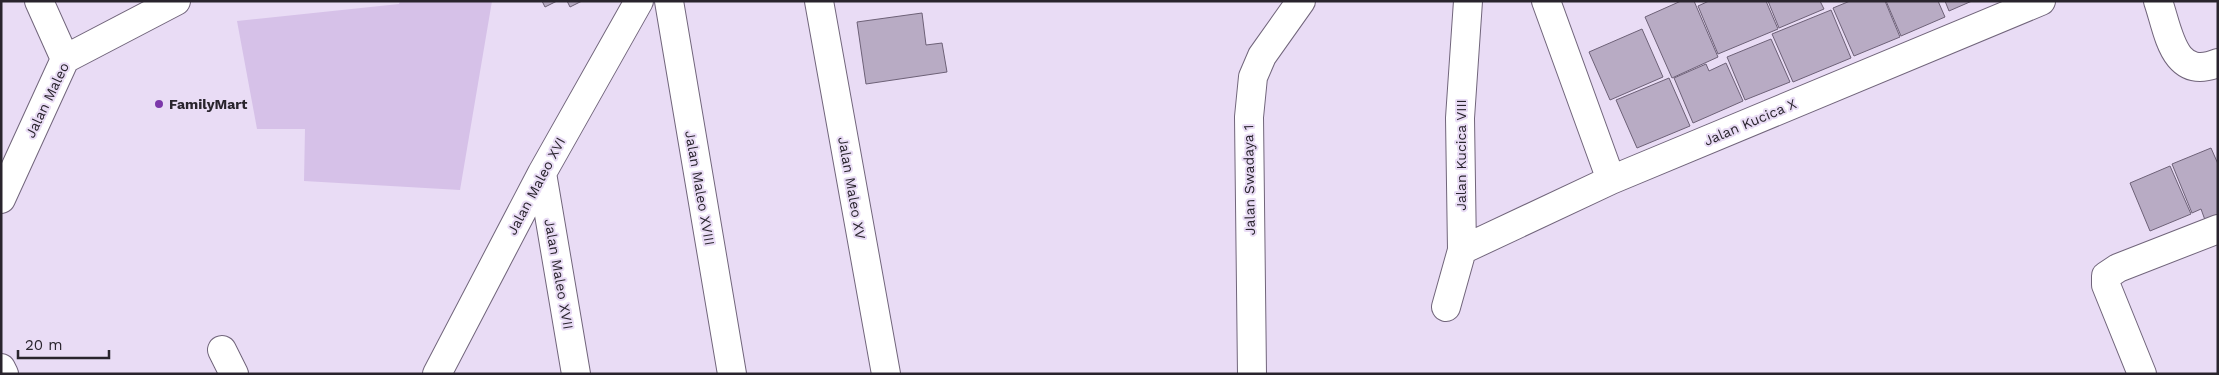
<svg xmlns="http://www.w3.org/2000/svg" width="2219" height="375" font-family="'Work Sans',sans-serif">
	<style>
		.green { fill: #d6c1e8 }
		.building { fill: #b8abc4; stroke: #6d6177 }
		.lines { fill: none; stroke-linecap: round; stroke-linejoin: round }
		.minor-casing { stroke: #71657b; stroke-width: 30 }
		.minor { stroke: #fff; stroke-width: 28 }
		.poi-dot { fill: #7c37aa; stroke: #e9dcf5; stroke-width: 2 }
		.labels { text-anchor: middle; stroke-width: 4; stroke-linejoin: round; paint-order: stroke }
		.street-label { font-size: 14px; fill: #29242d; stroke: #e9dcf5 }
		.poi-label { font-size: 14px; font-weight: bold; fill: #29242d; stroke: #e9dcf5; text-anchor: start }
	</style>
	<rect width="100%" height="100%" fill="#e9dcf5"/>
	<path class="green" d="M400,1h92l-32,189 -156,-9 1,-52h-48l-20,-108 162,-17z"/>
	<path class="building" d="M542,1h15l-12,6z
		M567,1h15l-12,6z
		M1681,1h13l24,56 -46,21 -27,-61z
		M1709,1h57l12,28 -60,25 -20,-48z
		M1768,1h52l4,8 -45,19z
		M1850,1h35l15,36 -46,19 -21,-48z
		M1886,1h52l7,16 -44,19z
		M1945,1h27l-23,10z
		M1831,10l20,48 -58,24 -21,-48z
		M922,13l4,32 16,-2 5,29 -81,12 -9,-62z
		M1642,29l21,48 -53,23 -21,-48z
		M1771,39l19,43 -45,18 -18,-43z
		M1726,63l17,38 -50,22 -19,-45 32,-14 3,7z
		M1669,78l21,48 -53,22 -21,-48z
		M2211,148l7,16v50l-13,6 -4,-11 -9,4 -20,-49z
		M2170,166l21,48 -41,17 -20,-48z"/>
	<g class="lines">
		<g class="minor-casing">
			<path id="minor" d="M39,1l26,58
				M669,1l63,373
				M819,1l67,373
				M1546,1l65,179
				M2158,1c11,32 15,80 60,62
				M542,173l34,201
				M1,199l64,-140 111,-58
				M1462,250l149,-70 430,-179
				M1446,307l16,-57 -2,-132 8,-117
				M222,350l12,24
				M1,368l3,6
				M437,374l105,-201 97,-172
				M1252,374l-3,-257 4,-40 9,-21 39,-55
				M2142,374l-36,-89v-9l12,-8 100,-39"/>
		</g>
		<use href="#minor" class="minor"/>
	</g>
	<circle class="poi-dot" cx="159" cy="104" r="5"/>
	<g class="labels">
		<g class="street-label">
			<text transform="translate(47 100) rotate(-64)" y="5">Jalan Maleo</text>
			<text transform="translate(1750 122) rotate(-23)" y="5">Jalan Kucica X</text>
			<text transform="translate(1461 155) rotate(-90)" y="5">Jalan Kucica VIII</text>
			<text transform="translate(1249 180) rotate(-91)" y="5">Jalan Swadaya 1</text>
			<text transform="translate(536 186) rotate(-62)" y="5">Jalan Maleo XVI</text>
			<text transform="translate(700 188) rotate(80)" y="5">Jalan Maleo XVIII</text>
			<text transform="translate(852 188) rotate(80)" y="5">Jalan Maleo XV</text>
			<text transform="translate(559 274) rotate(80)" y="5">Jalan Maleo XVII</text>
		</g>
		<g class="poi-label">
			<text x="169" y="109">FamilyMart</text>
		</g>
	</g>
	<rect width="2219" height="375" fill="none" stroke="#29242d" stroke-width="5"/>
	<path d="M18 350v8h91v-8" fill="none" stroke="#29242d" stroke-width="2.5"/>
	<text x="25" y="350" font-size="15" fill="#29242d" stroke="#e9dcf5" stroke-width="4" paint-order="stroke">20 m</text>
</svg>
